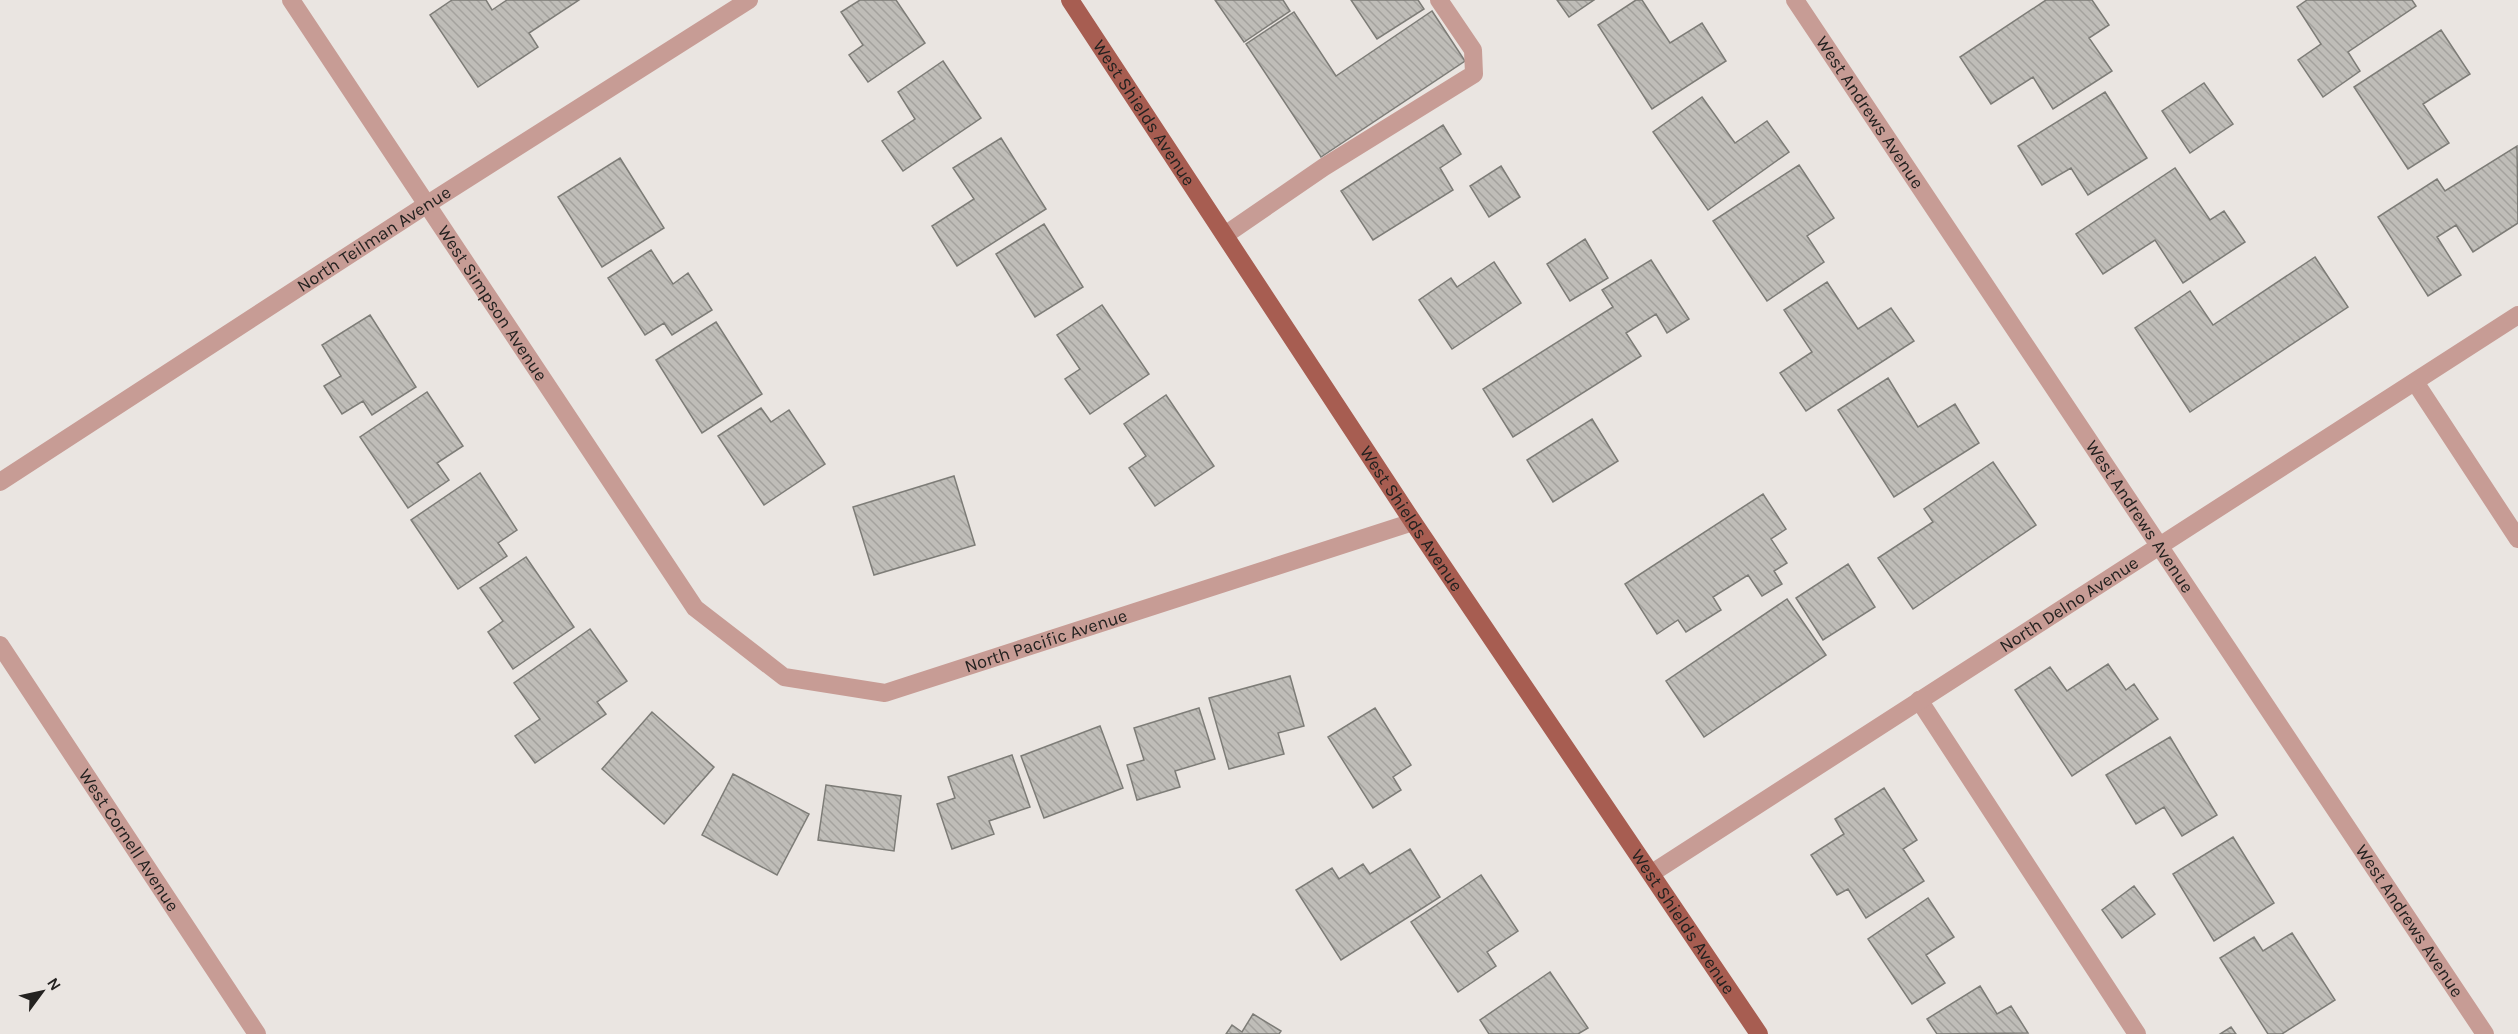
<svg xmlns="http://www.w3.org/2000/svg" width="2518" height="1034" font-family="Karla,sans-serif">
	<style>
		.building { fill: url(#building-back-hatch); stroke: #7d7c77; stroke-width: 1.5 }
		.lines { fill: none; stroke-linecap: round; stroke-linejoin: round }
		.minor { stroke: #c79c95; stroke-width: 18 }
		.major { stroke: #a75d51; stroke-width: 18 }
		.labels { text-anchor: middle; stroke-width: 4.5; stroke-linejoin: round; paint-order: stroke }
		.street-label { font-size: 18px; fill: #242220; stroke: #eae5e1 }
	</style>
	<defs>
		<pattern id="building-back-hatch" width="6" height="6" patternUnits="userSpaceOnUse" patternTransform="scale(1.5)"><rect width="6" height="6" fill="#bfbdb8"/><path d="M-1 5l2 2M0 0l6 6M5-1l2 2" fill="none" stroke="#a4a29e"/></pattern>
	</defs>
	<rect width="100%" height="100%" fill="#eae5e1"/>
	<path class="building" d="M452,0h34l6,10 15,-10h72l-50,33 9,14 -60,40 -48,-72z
		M860,0h36l29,43 -57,39 -19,-27 14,-10 -22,-33z
		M1215,0h68l7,11 -46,31z
		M1351,0h67l6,9 -47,30z
		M1557,0h37l-25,17z
		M1636,0h6l28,43 32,-20 24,38 -74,48 -54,-84z
		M2046,0h46l17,25 -20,13 23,33 -59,38 -20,-32 -42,27 -31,-47z
		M2307,0h105l4,6 -68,46 12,19 -37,26 -25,-37 23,-16 -24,-37z
		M1432,11l33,50 -144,96 -75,-113 48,-32 42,64z
		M2441,30l29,44 -47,30 26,39 -41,26 -54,-82z
		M943,61l38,57 -78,53 -21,-30 33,-22 -17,-27z
		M2204,83l29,41 -43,29 -28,-42z
		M2105,92l42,66 -59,37 -17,-27 -29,17 -24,-39z
		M1702,97l33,46 32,-22 22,31 -81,58 -55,-78z
		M1443,125l18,29 -21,14 13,22 -80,50 -32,-49z
		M1001,138l45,71 -89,57 -25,-40 42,-27 -21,-31z
		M2517,146l1,77 -45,29 -17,-27 -19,12 24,38 -33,21 -50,-79 59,-38 8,12z
		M620,158l44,70 -62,39 -44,-70z
		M1799,165l35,53 -27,18 17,26 -57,39 -54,-80z
		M1501,166l19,31 -31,20 -19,-31z
		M2175,168l35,52 14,-9 21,31 -62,41 -28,-43 -52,34 -27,-40z
		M1044,224l39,63 -48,30 -39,-63z
		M1585,239l23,39 -38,23 -23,-37z
		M651,250l22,34 15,-11 24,37 -40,25 -8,-12 -19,12 -37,-57z
		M2315,257l33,50 -158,105 -55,-84 55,-37 23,34z
		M1651,260l38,59 -22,14 -11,-19 -30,19 15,23 -128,81 -30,-48 130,-82 -11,-17z
		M1494,262l27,41 -69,46 -33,-49 32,-22 6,9z
		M1827,282l31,47 33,-21 23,33 -108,70 -26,-38 32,-21 -28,-42z
		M1102,305l47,69 -59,40 -25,-35 15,-10 -23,-34z
		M370,315l46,72 -44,28 -9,-14 -21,13 -18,-28 17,-10 -19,-31z
		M716,322l46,72 -60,39 -46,-73z
		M1888,378l30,49 37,-23 24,39 -85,54 -56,-87z
		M427,392l36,54 -26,17 12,17 -41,28 -48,-71z
		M1166,395l48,71 -59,40 -26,-38 17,-12 -22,-32z
		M761,408l10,14 18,-12 36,54 -61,41 -46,-69z
		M1592,419l26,42 -65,41 -26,-42z
		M1993,462l43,63 -123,84 -35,-51 55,-36 -9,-13z
		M480,473l37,57 -19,13 9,13 -49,33 -47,-69z
		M954,476l21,69 -101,30 -21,-68z
		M1763,494l23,35 -15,10 16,24 -13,8 8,13 -20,12 -14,-21 -35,22 8,13 -35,22 -8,-12 -21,14 -32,-50z
		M526,557l48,70 -61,42 -25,-37 15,-11 -23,-33z
		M1848,564l27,43 -52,33 -27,-42z
		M1787,599l39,56 -122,82 -38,-56z
		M590,629l37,52 -30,21 9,12 -71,49 -20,-27 25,-17 -26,-36z
		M2108,664l18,26 8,-6 24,35 -86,57 -57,-86 35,-23 17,24z
		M1290,676l14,50 -26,7 6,21 -55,15 -20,-71z
		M1199,708l16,51 -40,12 5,16 -43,13 -10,-35 17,-5 -10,-32z
		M1375,708l36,57 -18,12 8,13 -28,18 -45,-71z
		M652,712l62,55 -50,57 -62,-55z
		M1100,726l23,62 -79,30 -23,-62z
		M2170,737l47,78 -35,21 -18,-29 -28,17 -30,-49z
		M1012,755l18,52 -41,14 5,13 -42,15 -15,-45 18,-6 -7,-21z
		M733,774l76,40 -32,61 -75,-40z
		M826,785l75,11 -7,55 -76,-11z
		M1884,788l33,52 -14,9 21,32 -58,37 -18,-29 -11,6 -26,-40 33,-21 -9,-15z
		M2233,837l41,66 -60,38 -41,-67z
		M1410,849l30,48 -99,63 -45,-70 36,-22 7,11 24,-15 7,10z
		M1481,875l37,56 -31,21 9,14 -38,26 -47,-70z
		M2134,886l21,28 -33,24 -20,-28z
		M1928,898l26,39 -28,18 19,28 -33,21 -44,-65z
		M2292,933l43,67 -53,34h-14l-48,-76 34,-21 9,14z
		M1550,972l38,56 -10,6h-89l-9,-14z
		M1980,986l17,28 14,-8 17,27 -91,1 -10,-15z
		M1253,1014l28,17 -2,3h-53l6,-9 10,7z
		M2231,1027l5,7h-16z"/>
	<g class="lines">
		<g class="minor">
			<path id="s1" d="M291,0l404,608 89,69 101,16 528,-171"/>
			<path id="s2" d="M1795,0l690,1034"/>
			<path d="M1225,235l99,-68 150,-93 -1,-24 -34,-50"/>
			<path d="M2415,382l103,157"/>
			<path id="s3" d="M0,482l426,-277 323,-205"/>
			<path id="s4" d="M0,645l257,389"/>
			<path d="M1919,700l218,334"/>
			<path id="s5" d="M1652,873l866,-558"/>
		</g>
		<path class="major" id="s6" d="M1070,0l343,522 346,512"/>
	</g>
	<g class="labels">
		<g class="street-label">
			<text dy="6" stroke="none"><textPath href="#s6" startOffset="135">West Shields Avenue</textPath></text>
			<text dy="6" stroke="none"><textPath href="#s2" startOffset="135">West Andrews Avenue</textPath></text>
			<text dy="6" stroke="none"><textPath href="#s3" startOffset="446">North Teilman Avenue</textPath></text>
			<text dy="6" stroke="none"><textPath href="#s1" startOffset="364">West Simpson Avenue</textPath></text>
			<text dy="6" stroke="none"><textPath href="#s2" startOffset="621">West Andrews Avenue</textPath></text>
			<text dy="6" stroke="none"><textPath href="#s6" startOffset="621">West Shields Avenue</textPath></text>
			<text dy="6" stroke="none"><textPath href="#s5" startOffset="496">North Delno Avenue</textPath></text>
			<text dy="6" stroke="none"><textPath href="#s1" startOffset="1114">North Pacific Avenue</textPath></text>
			<text dy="6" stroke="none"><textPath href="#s4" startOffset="234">West Cornell Avenue</textPath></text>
			<text dy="6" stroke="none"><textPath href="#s2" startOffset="1107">West Andrews Avenue</textPath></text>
			<text dy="6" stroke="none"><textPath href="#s6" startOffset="1107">West Shields Avenue</textPath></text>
		</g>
	</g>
	<g transform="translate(42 992) rotate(57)" stroke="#eae5e1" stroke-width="4.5" paint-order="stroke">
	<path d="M0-4.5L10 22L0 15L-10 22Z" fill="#242220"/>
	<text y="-9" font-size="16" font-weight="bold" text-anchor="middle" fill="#242220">N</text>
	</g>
</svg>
